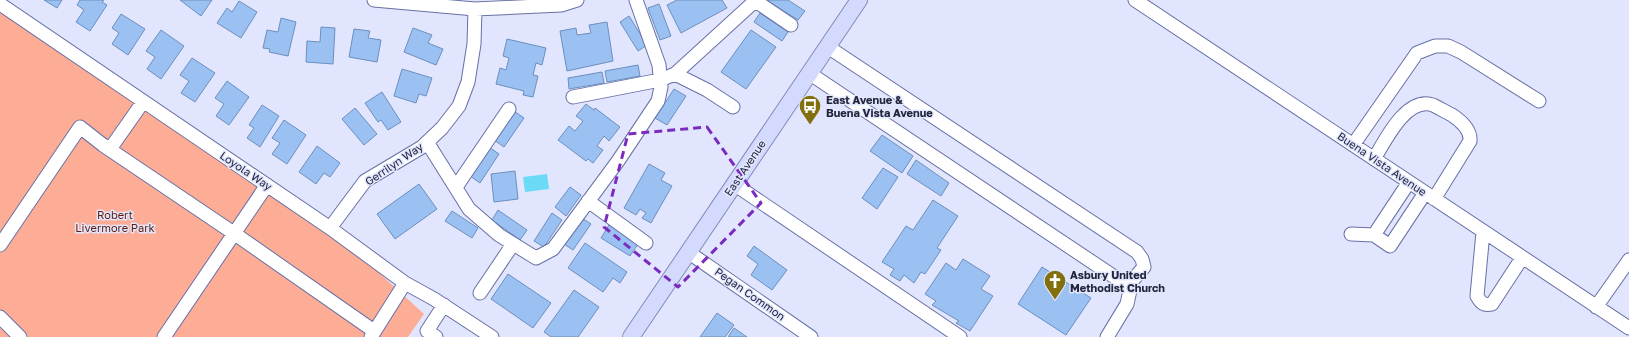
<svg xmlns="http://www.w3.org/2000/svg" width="1629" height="337" font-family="'Golos Text',sans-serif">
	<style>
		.green { fill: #fdac95 }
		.water { fill: #6adaf6 }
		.building { fill: #9bc0f2; stroke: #6c8fbe }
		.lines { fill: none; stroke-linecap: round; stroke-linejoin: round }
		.minor-casing { stroke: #6870a5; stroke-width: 15 }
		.major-casing { stroke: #848bb8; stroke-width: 18 }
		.minor { stroke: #fff; stroke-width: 13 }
		.major { stroke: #d4dafd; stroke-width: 16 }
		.marked { fill: none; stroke: #7b2cbf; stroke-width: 3; stroke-dasharray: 8 5; stroke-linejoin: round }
		.labels { text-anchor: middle; stroke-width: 3; stroke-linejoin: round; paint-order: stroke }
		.poi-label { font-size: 11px; font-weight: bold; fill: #22253b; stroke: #e1e6fe; text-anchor: start }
		.street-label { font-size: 11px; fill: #22253b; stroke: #e1e6fe }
		.park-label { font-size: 11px; fill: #5e1c09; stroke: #e1e6fe }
	</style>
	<rect width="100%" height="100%" fill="#e1e6fe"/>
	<path class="green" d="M0,4l330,224 94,86 -16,23h-408z"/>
	<path class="water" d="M547,174l2,15 -24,3 -2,-15z"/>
	<path class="building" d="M44,0h18l-5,8z
		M80,0h24l-2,2 5,3 -17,26 -14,-9 8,-12 -7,-5z
		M180,0h32l-11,16z
		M677,0h45l5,8 -46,25 -14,-28z
		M769,0h19l17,11 -7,9 -30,-19z
		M239,1l18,11 -16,26 -24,-15 10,-15 5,4z
		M659,4l12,32 -11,4 -12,-32z
		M760,13l28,19 -6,9 -28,-19z
		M121,14l24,15 -17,26 -16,-11 7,-11 -7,-5z
		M629,16l18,29 -9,6 -18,-29z
		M281,18l15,4 -8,34 -19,-4 1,-3 -7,-1 4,-18 11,2z
		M607,22l6,39 -46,10 -7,-40 16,-3 1,7 14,-2 -2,-8z
		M321,27l14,1 -2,36 -27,-2 1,-21 13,1z
		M413,28l19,7 -4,8 15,6 -7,16 -32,-13z
		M354,29l16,2 -2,7 13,2 -4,22 -28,-5z
		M161,30l23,16 -23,33 -14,-10 8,-12 -9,-6z
		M751,30l25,17 -30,42 -25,-17z
		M507,39l39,9 -4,17 -6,-2 -3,12 5,1 -5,21 -10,-2 1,-4 -28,-7 4,-16 6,2 3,-12 -6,-2z
		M192,58l23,15 -20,29 -14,-9 8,-12 -9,-6z
		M638,65l2,11 -33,6 -2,-11z
		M402,69l30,9 -6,18 -7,-2 -3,9 -22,-7z
		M602,72l2,11 -35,6 -1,-11z
		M227,81l22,16 -20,28 -13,-9 8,-12 -9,-6z
		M674,89l12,7 -19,29 -12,-7z
		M382,92l19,30 -13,8 -7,-10 -3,2 -13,-19z
		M586,104l8,6 1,-2 25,19 -11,14 -5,-5 -7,10 6,4 -10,13 -5,-4 -2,2 -28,-21 11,-14 6,5 8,-10 -7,-5z
		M262,105l17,11 -19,31 -13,-9 7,-10 -5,-3z
		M355,108l22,26 -13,11 -22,-26z
		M514,111l10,7 -20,29 -10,-7z
		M284,120l22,15 -19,29 -15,-10 8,-11 -8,-5z
		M882,135l31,21 -11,17 -32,-22z
		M317,146l23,17 -10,14 -6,-4 -8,11 -17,-12z
		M489,147l10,7 -19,29 -10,-7z
		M916,160l33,23 -8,13 -34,-22z
		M649,164l16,9 -4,7 11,6 -21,37 -9,-5 4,-5 -6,-4 -4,6 -12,-7z
		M883,168l15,9 -21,32 -15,-11z
		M515,171l3,28 -24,3 -3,-28z
		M419,184l18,25 -42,30 -18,-25z
		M570,187l11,8 -15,21 -11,-9z
		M933,200l25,16 -21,32 4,2 -16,24 -4,-2 -7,11 -10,-8 -4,6 -10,-6 4,-6 -12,-7 24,-36 7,4z
		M498,210l29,20 -7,10 -28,-20z
		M452,211l26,17 -6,10 -27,-17z
		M552,213l10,7 -18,27 -10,-6z
		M582,218l9,6 -18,26 -9,-6z
		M609,225l29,19 -8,12 -29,-18z
		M585,243l42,29 -7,11 -7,-5 -10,14 -35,-24z
		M754,246l33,24 -15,20 -21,-15 7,-11 -11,-8z
		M963,259l27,17 -9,13 12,7 -23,35 -14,-8 3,-2 -27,-16 4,-4 -11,-7 21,-31 10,7z
		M1042,267l49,31 -25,37 -48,-31z
		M508,274l43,29 -18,25 -42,-29z
		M574,290l25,17 -21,30h-27l-7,-5z
		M717,313l17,12 -9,12h-25z
		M734,328l13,9h-19z"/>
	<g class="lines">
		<g class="minor-casing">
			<path id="minor" d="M374,0l101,9 86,-4 16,-5
				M754,0l37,25
				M1135,0l494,328
				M0,4l330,224 75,55 29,16 58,38
				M809,73l313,209 10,-1 12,-14 -2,-8 -5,-7 -309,-205
				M675,74l32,16 26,17
				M573,97l87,-17 15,-6 80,-73
				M427,142l42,67 30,26 37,23 17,-9 65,-88 40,-60 3,-14 -2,-22 -23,-65
				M1353,145l64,-92 18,-7h13l13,6 78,49
				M110,149l33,-47
				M1374,159c11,-18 32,-63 59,-54 6,3 13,7 19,10 9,6 19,15 18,26l-36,58
				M734,184l226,153
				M456,187l53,-78
				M588,201l58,42
				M330,228l35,-47 57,-34 20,-19 17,-22 9,-24 6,-38 1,-35
				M1483,232l-6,64c4,7 7,10 15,8l30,-46
				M1351,234l23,1 16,11 35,-53
				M1374,235l35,-53
				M0,245l80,-118 23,18 132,89 139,97
				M688,252l123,85
				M480,293l33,-49
				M1596,307l33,-47
				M0,317l20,20
				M164,337l103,-152
				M371,337l34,-54
				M436,337l-9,-6 17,-26
				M1107,337l20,-33 5,-23"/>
		</g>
		<g class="major-casing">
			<path id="major" d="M631,337l228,-337"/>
		</g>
		<use href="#minor" class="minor"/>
		<use href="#major" class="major"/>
	</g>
	<path class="marked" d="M707,127l54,76 -83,84 -74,-60 24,-93z"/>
	<defs>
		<g id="bus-pin" transform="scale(1.15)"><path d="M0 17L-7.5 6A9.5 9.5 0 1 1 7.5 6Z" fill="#826f0d" stroke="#e1e6fe"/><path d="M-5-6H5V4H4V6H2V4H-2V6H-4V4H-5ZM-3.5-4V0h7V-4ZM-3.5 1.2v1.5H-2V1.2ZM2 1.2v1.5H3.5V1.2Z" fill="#fff"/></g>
		<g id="church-pin" transform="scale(1.15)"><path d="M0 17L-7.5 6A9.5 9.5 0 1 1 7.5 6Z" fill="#826f0d" stroke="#e1e6fe"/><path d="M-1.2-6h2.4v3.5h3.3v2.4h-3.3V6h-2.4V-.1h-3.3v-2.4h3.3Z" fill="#fff"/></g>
	</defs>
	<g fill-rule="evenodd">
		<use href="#bus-pin" x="810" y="106"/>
		<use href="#church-pin" x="1055" y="281"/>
	</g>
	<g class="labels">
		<g class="poi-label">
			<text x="826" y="104">East Avenue &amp;<tspan x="826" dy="13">Buena Vista Avenue</tspan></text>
			<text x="1070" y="279">Asbury United<tspan x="1070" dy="13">Methodist Church</tspan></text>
		</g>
		<g class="street-label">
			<text transform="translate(394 164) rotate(-34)" y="4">Gerrilyn Way</text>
			<text transform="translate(1382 164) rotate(34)" y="4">Buena Vista Avenue</text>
			<text transform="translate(745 168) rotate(-56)" y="4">East Avenue</text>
			<text transform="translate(246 171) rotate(34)" y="4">Loyola Way</text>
			<text transform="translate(750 294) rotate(35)" y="4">Pegan Common</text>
		</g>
		<g class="park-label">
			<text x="115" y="219">Robert<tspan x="115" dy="13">Livermore Park</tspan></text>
		</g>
	</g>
</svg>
